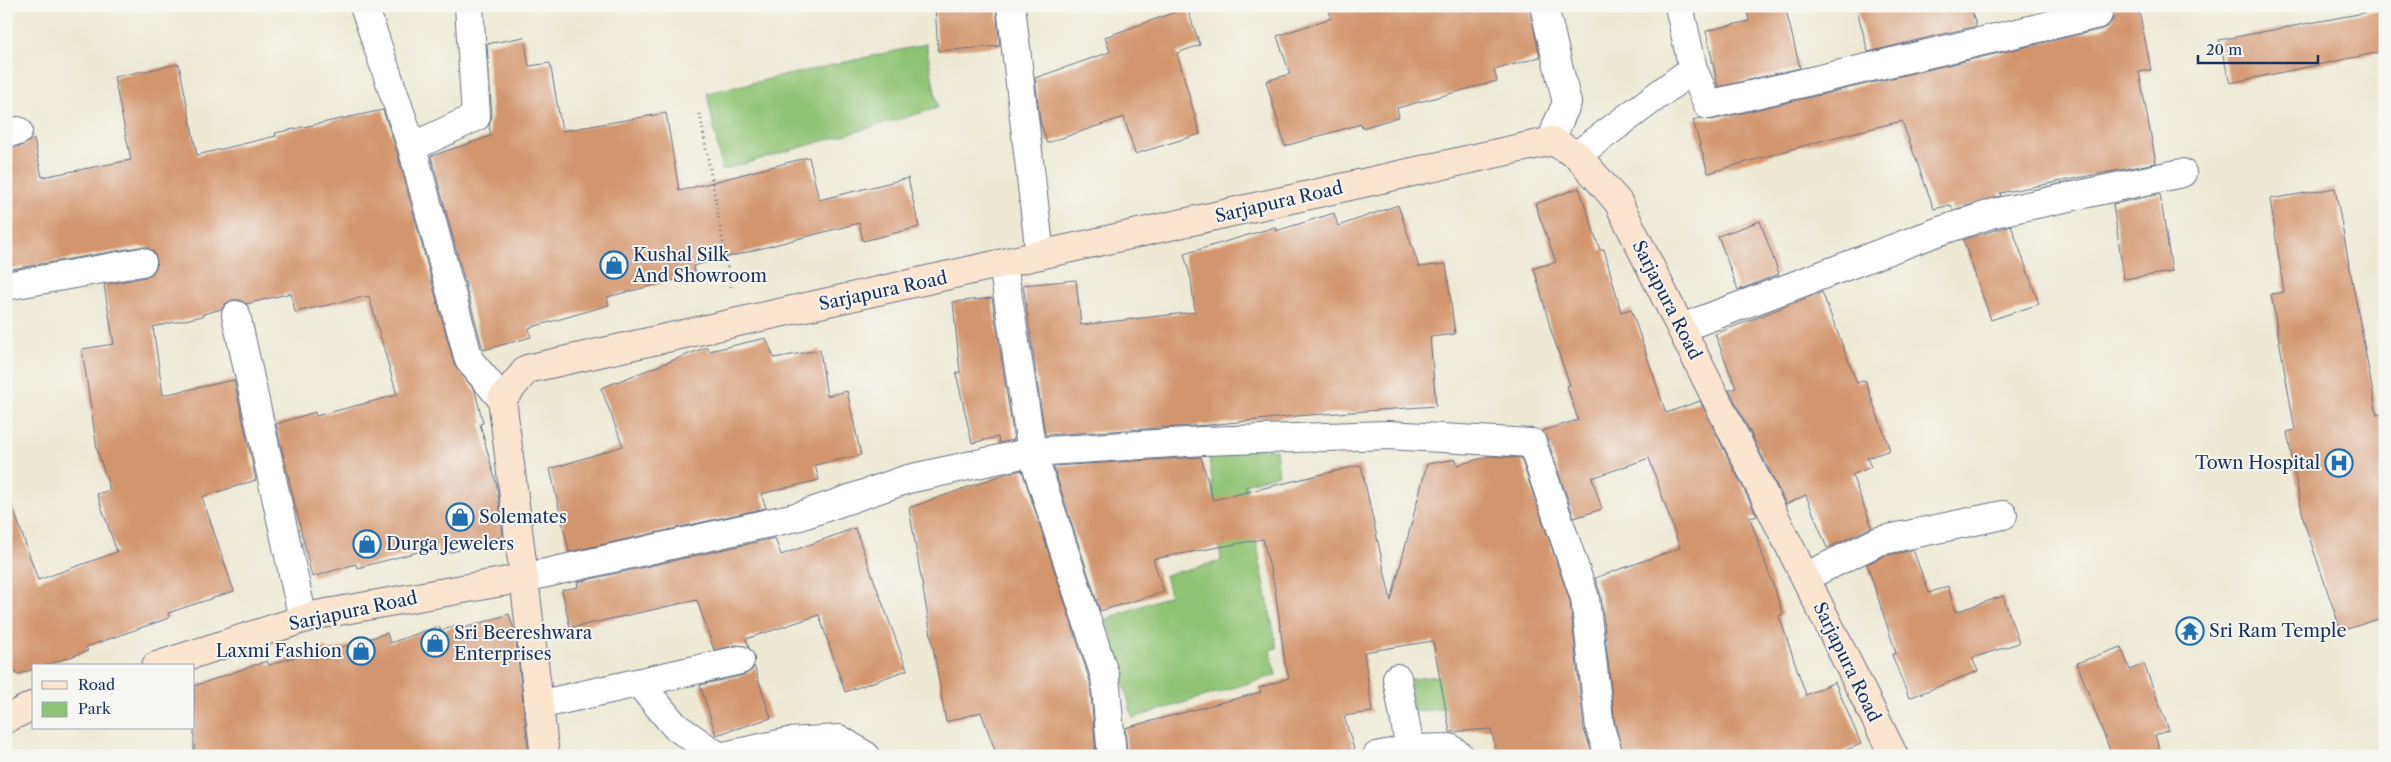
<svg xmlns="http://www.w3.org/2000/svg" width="2391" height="762" font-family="'Libre Caslon Text',serif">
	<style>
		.green { fill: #90c475; stroke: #567a6a }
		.building { fill: #d3956d }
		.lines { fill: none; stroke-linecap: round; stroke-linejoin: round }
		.street-casing { stroke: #647087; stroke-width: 30 }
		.secondary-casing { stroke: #647087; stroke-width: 30 }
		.path { stroke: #647087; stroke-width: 3; stroke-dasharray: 1 4; stroke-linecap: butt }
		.street { stroke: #fff; stroke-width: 28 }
		.secondary { stroke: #fce5cf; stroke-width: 28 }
		.labels { text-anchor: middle; stroke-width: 4; stroke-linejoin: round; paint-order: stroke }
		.street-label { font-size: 18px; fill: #1b2f5e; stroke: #f6f6f2 }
		.poi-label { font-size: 18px; fill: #1b2f5e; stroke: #f6f6f2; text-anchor: start }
	</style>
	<rect width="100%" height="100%" fill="#f6f6f2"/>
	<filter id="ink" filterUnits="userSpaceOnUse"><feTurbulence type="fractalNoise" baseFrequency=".02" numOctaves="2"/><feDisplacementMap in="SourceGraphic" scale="10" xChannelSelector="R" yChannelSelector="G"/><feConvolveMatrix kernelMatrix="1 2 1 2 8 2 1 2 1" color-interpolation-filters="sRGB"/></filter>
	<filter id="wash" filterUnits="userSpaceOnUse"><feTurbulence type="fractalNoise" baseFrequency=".0096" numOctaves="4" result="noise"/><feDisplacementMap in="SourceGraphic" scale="20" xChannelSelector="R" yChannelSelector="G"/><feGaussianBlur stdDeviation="1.12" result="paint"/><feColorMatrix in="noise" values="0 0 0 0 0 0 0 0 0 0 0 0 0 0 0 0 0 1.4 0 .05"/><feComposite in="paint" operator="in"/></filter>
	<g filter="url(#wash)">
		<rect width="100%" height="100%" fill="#ede9d3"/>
		<path class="green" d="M926,44l12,64 -216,62 -15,-77z
			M1208,447l68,3 3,24 -34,10 32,164 -7,2 6,25 -143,43 -27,-99 64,-24 -5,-20 56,-14z
			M1455,674l3,33 -45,5 -3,-33z"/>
		<g id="blocks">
			<path class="building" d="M935,6h61l4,40 -62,5z
				M1328,6h201l11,51 -46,13 3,11 -100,27 2,9 -37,11 -1,-4 -76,22 -19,-65 24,-7 -13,-38 54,-18z
				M1746,6h39l15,62 -82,19 -12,-56 43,-10z
				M1856,6h115l5,20 -108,26z
				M2111,6h27l13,64 -12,2 17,91 -156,30 1,3 -48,14 -2,-5 -17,4 -32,-88 -71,17 -123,35 -15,-53 7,-2 12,2 390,-91 6,-3 5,-7z
				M1187,8l13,37 -23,8 23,81 -65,20 -11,-37 -77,26 -7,-22 -5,-43 75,-26 -5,-15z
				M2385,9v42l-155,32 -11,-43z
				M524,37l5,29 21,-3 12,68 104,-18 13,78 130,-34 10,43 89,-22 11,49 -56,14 -4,-18 -166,43 2,9 -88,22 2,8 -80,23 2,9 -48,13 -52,-194 60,-20 -2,-10 3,-10 -5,-72z
				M179,64l18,91 79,-19 -1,-3 108,-23 14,42 57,212 21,27 8,32 -3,1 17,63 6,47 -8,7 -56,14 -2,-8 -80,21 -1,-4 -44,13 -36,-153 39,-12 1,4 81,-21 -28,-99 -74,16 -4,-19 -45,11 -6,-4h-8l-7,4 -3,5 -19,5v2l-50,11 10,68 71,-15 22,100 -54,17 32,94 -66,22 1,5 -83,29 2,4 -45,15h-9v3l-17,6 -2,-5 -9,3v-171h5l27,78 79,-28 -20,-58 13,-4 -13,-41 -15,-100 32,-5 -10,-59 41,-8 7,-3 4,-6 1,-8 -3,-8 -7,-5h-8l-133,23v-122l15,-2 13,-7 8,38 89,-17 -17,-83z
				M1579,188l21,62 4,-1 17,63 10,-3 35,104 34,-12 57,115 -7,2 33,96 -4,2 27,79 29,-13 26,62 -30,12h-207l-9,-31 -14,-129 -6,-18 85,-30 -31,-90 -57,20 10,31 -28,9 -27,-80 -5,-7 36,-11 -11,-34 3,-1 -18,-51 -18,-66 22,-6 -21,-58z
				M2335,188l42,227 8,-2v204l-44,14 -37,-109 -17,-90 8,-2 -24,-136 13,-2 -14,-93z
				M2160,194l12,78 -48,7 -11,-75z
				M1398,205l21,62 27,-3 9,70 -25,3 6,69 -140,10 -88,9 -163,10 -22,-150 53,-5 5,45 114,-13 -4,-33 -7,-25 91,-27 1,4 58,-18 4,13z
				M1760,221l19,53 -41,16 -20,-54z
				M2011,225l28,79 -48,16 -28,-80z
				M1822,292l35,91 8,-3 25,70 -23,8 4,9 -19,8 20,52 -45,21 -21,-53 -20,9 -57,-114 7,-2 -21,-54z
				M992,298l22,142 -15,3 -1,-6 -26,6 -16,-70 4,-1 -7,-70z
				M766,338l8,20 46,-8 7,46 20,-5 14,64 -46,10 4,15 -58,14 5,14 -197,44 -19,-83 73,-23 -22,-58 106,-41 2,4z
				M1490,456l31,2 49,143 14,129 9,26h-96l-6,-27 -41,3 -17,-91 -69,11 8,60 -28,4 12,40h-229l-2,-28 136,-36 -2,-4 30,-10 -4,-15 -10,-74 -12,-50 -110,20 11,33 -64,19 -47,-145 148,-9 12,43 148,-35 30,136 36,-137 29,-5 1,6z
				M1022,470l68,211 6,75h-99l-16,-44 -35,10 -37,-214 93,-33z
				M855,528l52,142 -62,22 -26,-77 -73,24 3,9 -12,-3 -23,5 -17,-50 -127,28 -8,-38 16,-3 -1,-5 198,-44 6,17z
				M1913,550l16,43 19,-7 7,26 48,-16 16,47 -47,15 6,13 -69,27 -17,-43 4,-2 -29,-89 17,-8z
				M509,614l6,18 14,124h-335v-70l73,-25 2,4 57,-18 1,5 60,-19 3,10 49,-17 2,5 19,-7 2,5z
				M2121,647l9,23 14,-6 25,66 -14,5 7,21h-50l-35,-93z
				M754,666l17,52 -55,17 -16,-50 44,-10 7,-4z"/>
		</g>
	</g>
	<g filter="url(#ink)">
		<use href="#blocks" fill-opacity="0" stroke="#647087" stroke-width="1"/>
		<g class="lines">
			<g class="street-casing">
				<path id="street" d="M364,6l48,141 57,213 33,39
					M1011,6l29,249
					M1544,6l23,97 -10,22 -5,16
					M1679,6l14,63
					M6,133l12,-2
					M412,147l64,-30 -7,-111
					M1577,155l116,-86 15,36 390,-91
					M1003,265l29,187 73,224 7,80
					M6,286l136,-24
					M236,315l67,304
					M1681,328l256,-96 57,-19 188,-40
					M1805,577l74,-36 124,-26
					M524,578l276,-62 108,-37 124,-27 171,-11 185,-6 144,8 53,155 15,130 9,28
					M1397,678l13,71
					M639,683l36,43 43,30
					M538,705l202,-45
					M724,756l65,-14 50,-3 27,17
					M1377,756l33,-7 40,-1 10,8"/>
			</g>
			<g class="secondary-casing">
				<path id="secondary" d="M524,578l21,178
					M156,666l160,-51 208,-37 -22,-179 25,-30 1025,-228 25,14 41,47 276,554
					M6,719l28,-14"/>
			</g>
			<path class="path" d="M700,114l31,173"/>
			<use href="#street" class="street"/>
			<use href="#secondary" class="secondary"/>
		</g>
	</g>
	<defs>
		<g id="shop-ring" transform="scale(1.4375)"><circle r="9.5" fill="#f6f6f2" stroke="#1f6fb2" stroke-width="1.5"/><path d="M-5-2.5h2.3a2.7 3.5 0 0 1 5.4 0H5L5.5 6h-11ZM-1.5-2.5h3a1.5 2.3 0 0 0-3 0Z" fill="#1f6fb2"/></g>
		<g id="hospital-ring" transform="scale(1.4375)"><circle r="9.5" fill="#f6f6f2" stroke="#1f6fb2" stroke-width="1.5"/><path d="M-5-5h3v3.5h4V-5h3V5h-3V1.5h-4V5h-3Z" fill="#1f6fb2"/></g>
		<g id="temple-ring" transform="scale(1.4375)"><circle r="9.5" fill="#f6f6f2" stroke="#1f6fb2" stroke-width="1.5"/><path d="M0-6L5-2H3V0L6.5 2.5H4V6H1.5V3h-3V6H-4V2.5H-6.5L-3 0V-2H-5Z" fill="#1f6fb2"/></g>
	</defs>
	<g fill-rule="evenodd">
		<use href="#shop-ring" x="614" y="265"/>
		<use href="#hospital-ring" x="2339" y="463"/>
		<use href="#shop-ring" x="460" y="517"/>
		<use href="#shop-ring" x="367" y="544"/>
		<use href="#temple-ring" x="2190" y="631"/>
		<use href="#shop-ring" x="435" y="643"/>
		<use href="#shop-ring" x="361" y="651"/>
	</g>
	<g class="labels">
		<g class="street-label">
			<text transform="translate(1279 202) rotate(-13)" y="6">Sarjapura Road</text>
			<text transform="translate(883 291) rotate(-12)" y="6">Sarjapura Road</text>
			<text transform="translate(1667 300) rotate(63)" y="6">Sarjapura Road</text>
			<text transform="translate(353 611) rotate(-12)" y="6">Sarjapura Road</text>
			<text transform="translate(1847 662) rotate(64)" y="6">Sarjapura Road</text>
		</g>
		<g class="poi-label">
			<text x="633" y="261">Kushal Silk<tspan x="633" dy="21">And Showroom</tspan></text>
			<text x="2320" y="469" text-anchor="end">Town Hospital</text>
			<text x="479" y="523">Solemates</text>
			<text x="386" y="550">Durga Jewelers</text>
			<text x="2209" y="637">Sri Ram Temple</text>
			<text x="454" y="639">Sri Beereshwara<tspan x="454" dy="21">Enterprises</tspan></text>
			<text x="342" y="657" text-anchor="end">Laxmi Fashion</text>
		</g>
	</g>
	<rect width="2391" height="762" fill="none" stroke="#f6f6f2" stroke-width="25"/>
	<rect x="32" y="664" width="162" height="65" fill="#f6f6f2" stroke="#9ea6b7"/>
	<rect x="42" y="681" width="25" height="8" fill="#fce5cf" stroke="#9ea6b7"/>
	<text x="78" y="690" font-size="15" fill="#1b2f5e">Road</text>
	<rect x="42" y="702" width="25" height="15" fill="#90c475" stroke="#9ea6b7"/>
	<text x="78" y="714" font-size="15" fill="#1b2f5e">Park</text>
	<path d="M2198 55v8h120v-8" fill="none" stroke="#1b2f5e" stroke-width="2.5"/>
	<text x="2206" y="55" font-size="15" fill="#1b2f5e" stroke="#f6f6f2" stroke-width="4" paint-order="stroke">20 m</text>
</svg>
